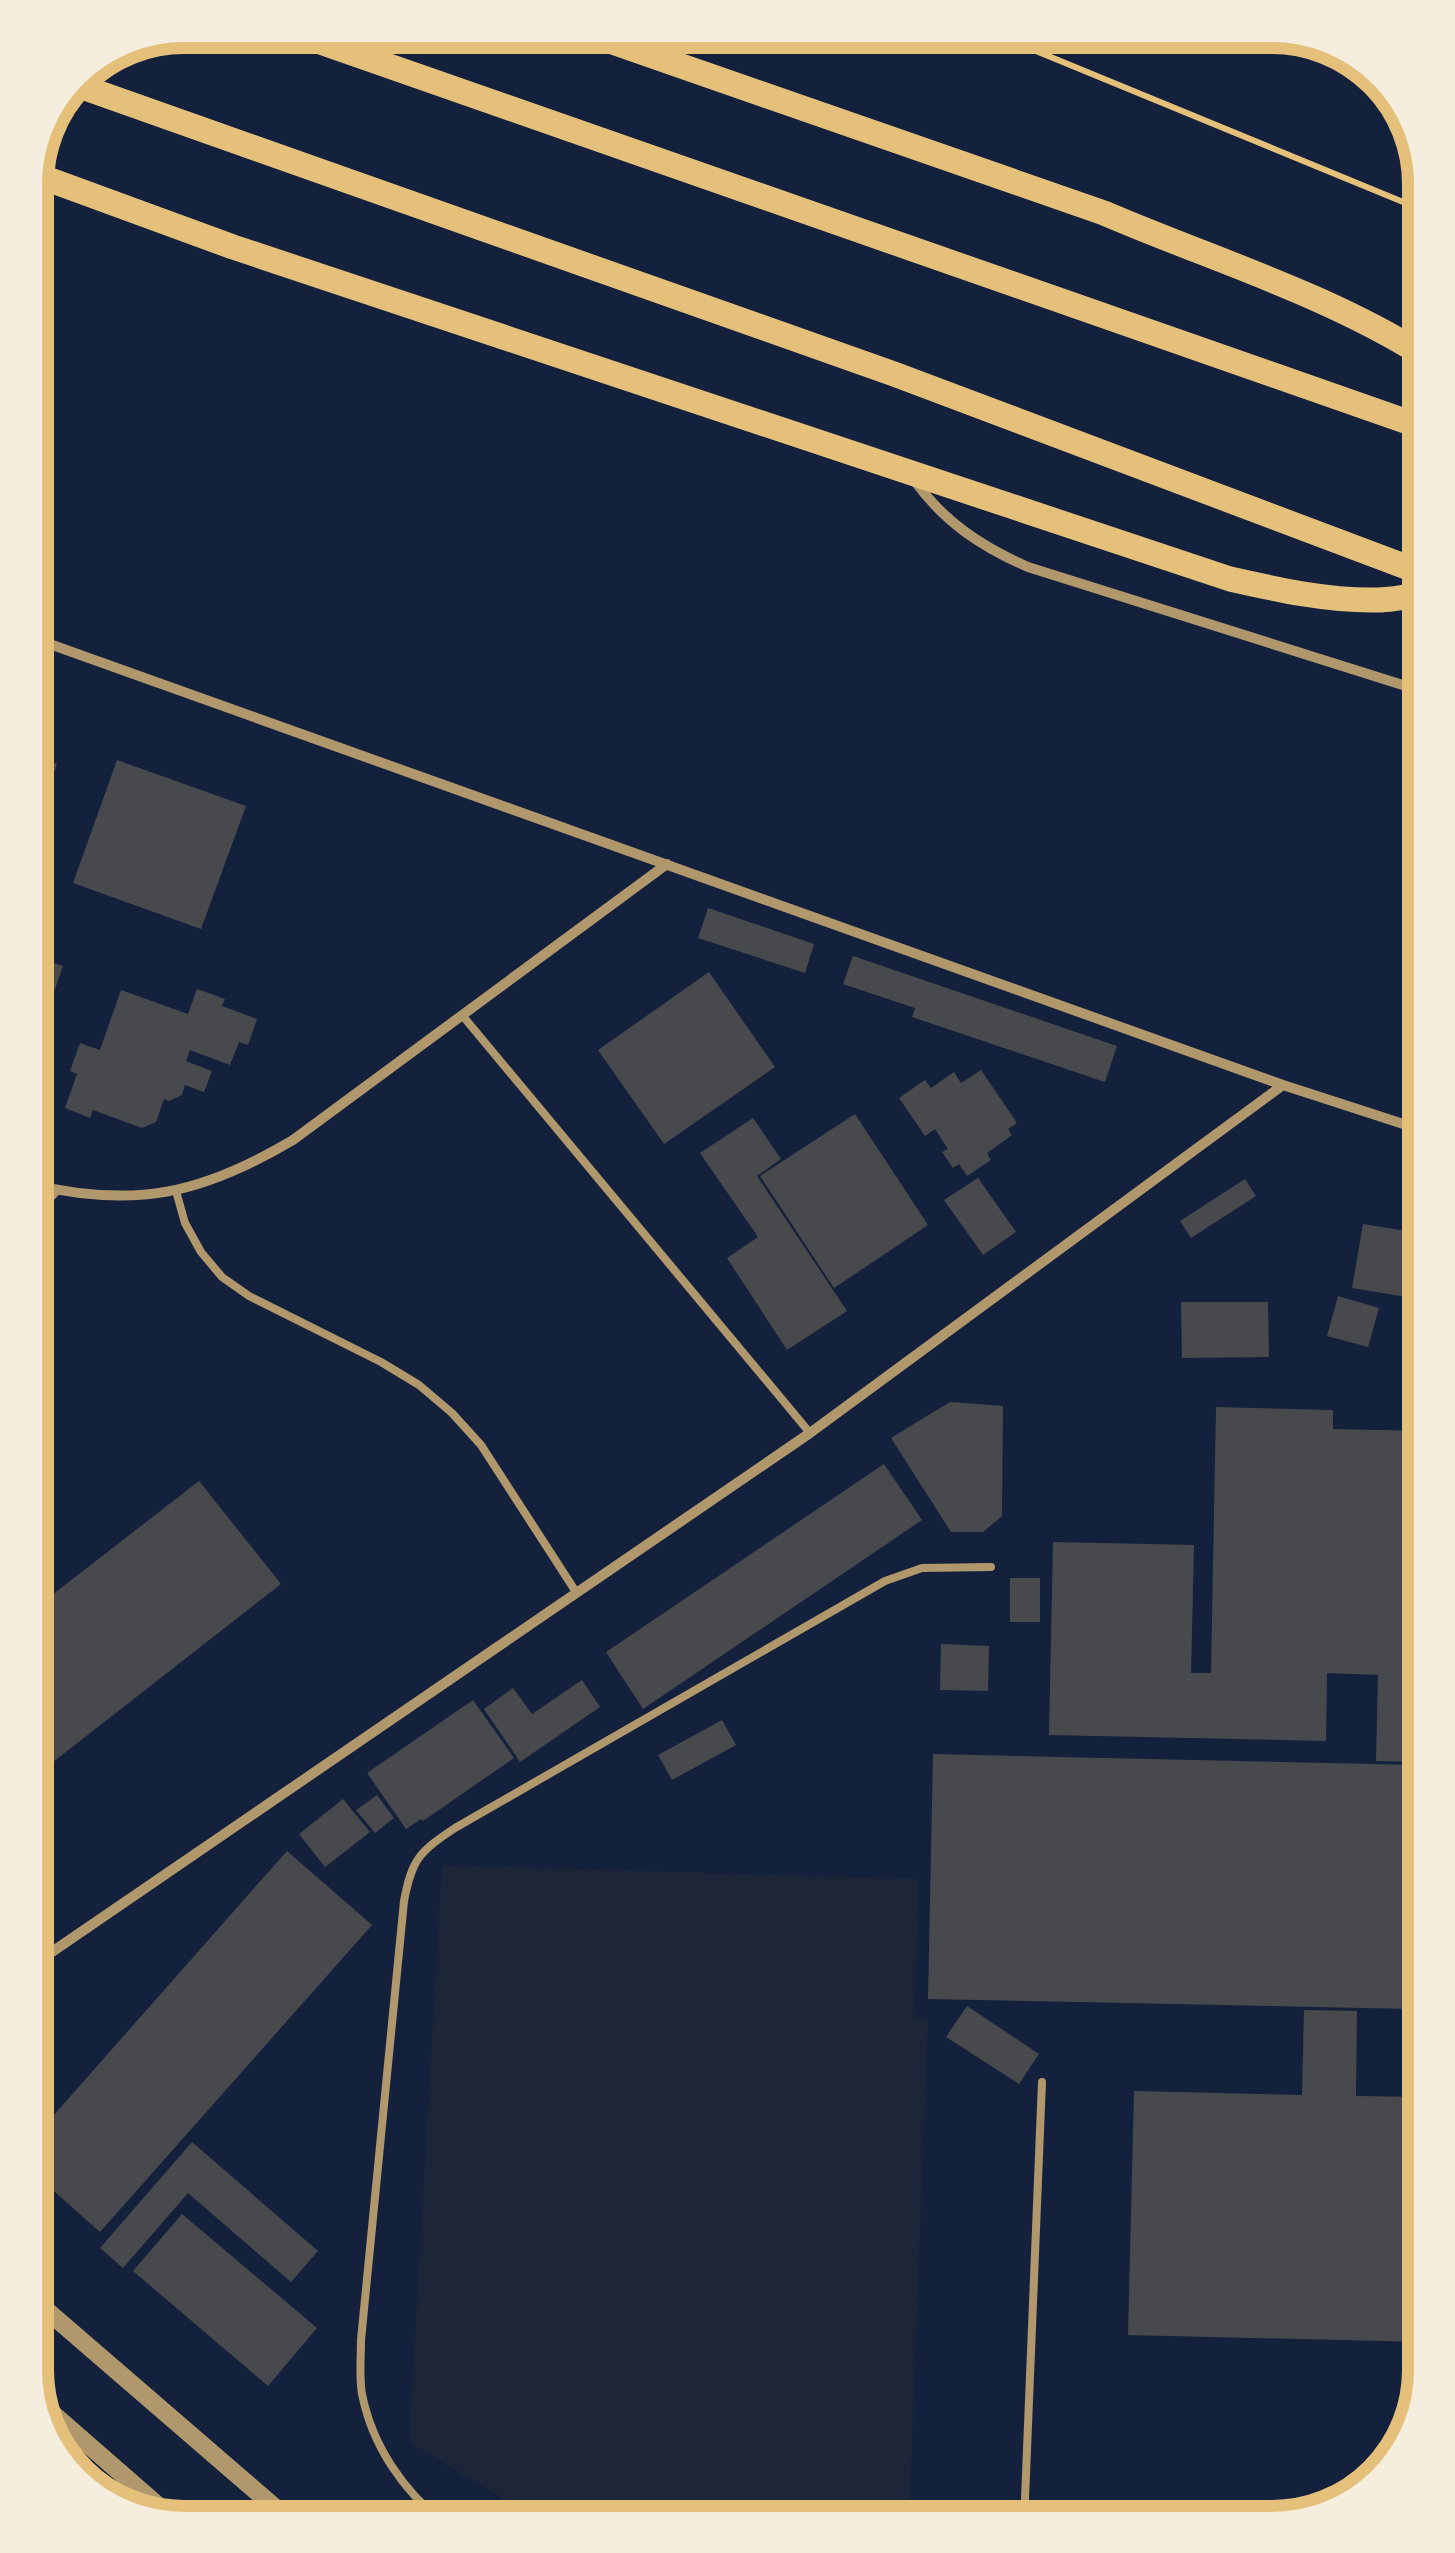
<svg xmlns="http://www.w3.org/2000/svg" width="1455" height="2553" font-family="'Times New Roman',serif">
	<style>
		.green { fill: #1d2539 }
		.building { fill: #48494c }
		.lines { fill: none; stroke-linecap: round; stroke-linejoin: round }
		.path { stroke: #e5c07b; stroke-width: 6 }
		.service { stroke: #b1986c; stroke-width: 8 }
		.minor { stroke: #b1986c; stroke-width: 10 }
		.tertiary { stroke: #b1986c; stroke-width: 18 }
		.primary { stroke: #e5c07b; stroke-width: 25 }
		.rim { fill: none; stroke: #e5c07b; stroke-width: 12 }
	</style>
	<rect width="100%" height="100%" fill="#14213d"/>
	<path class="green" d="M442,1865l476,14 -3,138 13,2 -19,504h-162l-232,-17 -106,-64z"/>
	<path class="building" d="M30,754l27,10 -26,73h-1z
		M117,760l129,46 -45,123 -128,-46z
		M708,908l106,36 -9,29 -107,-35z
		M30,955l33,11 -32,92h-1z
		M853,956l264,90 -12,36 -193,-65 3,-9 -72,-24z
		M709,972l66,95 -111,77 -66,-94z
		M197,989l28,10 -3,7 35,13 -9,26 -9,-3 -9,23 -40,-15 -4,11 26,10 -8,21 -19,-7 -3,10 -13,6 -5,-2 -8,23 -14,6 -49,-18 -3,8 -25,-10 12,-34 -7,-3 10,-28 20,7 21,-60 67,24z
		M981,1070l36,53 -9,6 4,6 -25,18 4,7 -24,16 -8,-12 -6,4 -11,-16 6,-3 -13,-20 -10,7 -26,-38 26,-18 6,8 23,-16 7,11z
		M855,1114l73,111 -94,63 -74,-112z
		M753,1118l28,41 -24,17 90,135 -60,39 -60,-92 31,-21 -58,-84z
		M978,1178l38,54 -33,23 -39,-55z
		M1245,1179l11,17 -65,42 -11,-17z
		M1363,1224l62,10v66l-73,-12z
		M1338,1296l41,12 -11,39 -41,-11z
		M1181,1302h87l1,55 -87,1z
		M950,1402l53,4 -1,110 -19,16h-32l-60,-94z
		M1216,1407l117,3v19l92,2v331l-49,-1 2,-86 -51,-2 -1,68 -277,-6 4,-193 141,3 -3,128h20z
		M884,1464l38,56 -279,189 -37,-57z
		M199,1481l82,103 -251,196v-168z
		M1010,1578h30v44h-30z
		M941,1644l48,2 -1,45 -48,-1z
		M582,1680l18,27 -80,55 -36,-53 29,-21 19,26z
		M473,1700l41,58 -91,63 -2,-2 -15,10 -39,-56z
		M722,1720l14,25 -64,35 -14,-25z
		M933,1754l484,11 -5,244 -484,-10z
		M377,1795l17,23 -19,15 -19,-23z
		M343,1799l27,33 -45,35 -26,-33z
		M287,1851l85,74 -272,307 -70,-62v-28z
		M967,2006l72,48 -20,30 -73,-47z
		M1304,2010l53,1 -1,85 69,1v245l-297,-7 6,-244 168,4z
		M30,2065l16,15 -16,18z
		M192,2142l126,109 -27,31 -103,-89 -65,75 -23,-20z
		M182,2214l135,114 -49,58 -135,-115z
		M59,2449l67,57 -28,-9 -41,-47z
		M1349,2476h26l-27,23z"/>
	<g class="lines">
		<path class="path" d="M985,30l440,181"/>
		<path class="service" d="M462,1015l348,418
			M176,1191l9,32 16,29 21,25 27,19 132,66 38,23 33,28 29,32 95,147
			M30,1219l28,-29
			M444,2523c-41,-32 -72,-78 -82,-129 -3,-17 -1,-37 -1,-54l43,-439c8,-42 15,-49 51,-73l430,-247 37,-13 69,-1
			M1024,2523l18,-441"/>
		<path class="minor" d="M915,481c29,41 67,66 113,86l397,125
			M30,637l1253,448 142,46
			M30,1184c105,25 172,10 263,-44l374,-276
			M30,1967l780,-534 473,-348"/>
		<path class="tertiary" d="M30,2296l263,227
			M37,2400l141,123"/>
		<path class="primary" d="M286,30l1139,398
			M578,30l526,183c107,46 221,80 321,143
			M71,83l823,291 531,200
			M31,173l202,74 997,332c49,11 98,22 148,21 16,0 32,-4 47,-7"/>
	</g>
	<path d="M0 0H1455V2553H0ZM184 48H1272A136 136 0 0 1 1408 184V2370A136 136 0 0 1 1272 2506H184A136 136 0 0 1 48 2370V184A136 136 0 0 1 184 48Z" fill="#f5edde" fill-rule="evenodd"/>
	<path class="rim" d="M184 48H1272A136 136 0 0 1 1408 184V2370A136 136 0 0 1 1272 2506H184A136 136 0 0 1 48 2370V184A136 136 0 0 1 184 48Z"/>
</svg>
